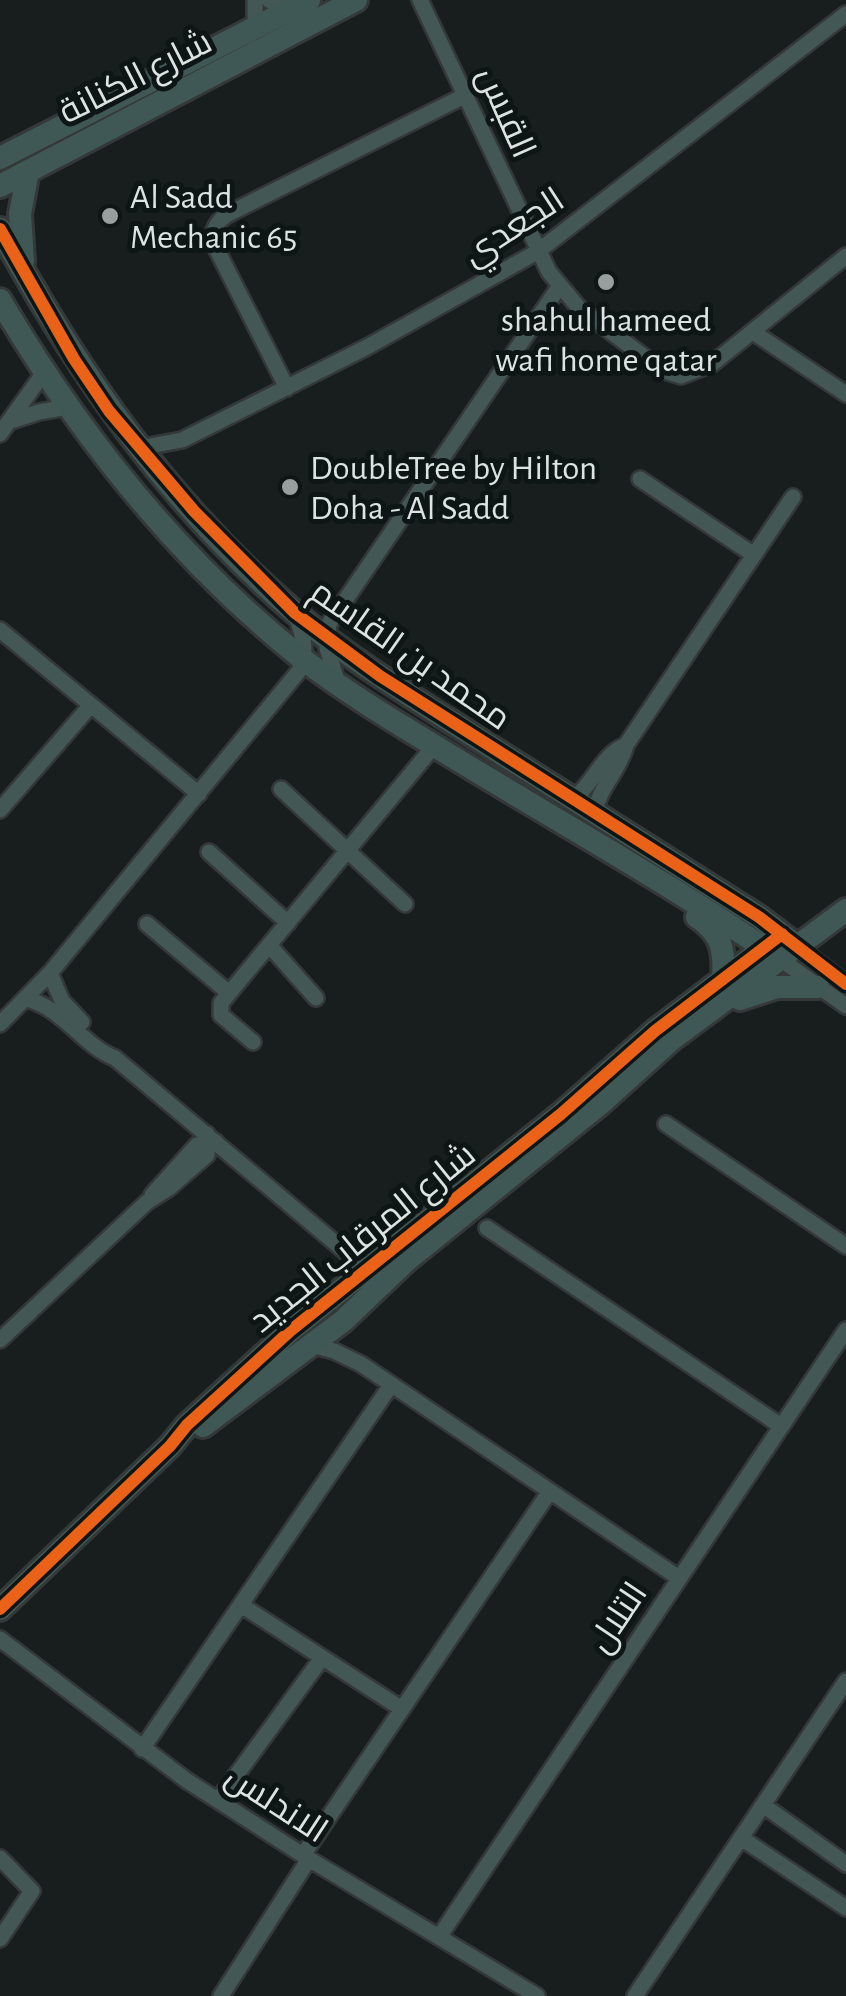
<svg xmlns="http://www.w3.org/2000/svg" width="846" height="1996" font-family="'Alegreya Sans',Cairo,sans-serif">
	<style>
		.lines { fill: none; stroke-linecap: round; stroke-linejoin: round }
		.street-casing { stroke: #343838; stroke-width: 20 }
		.secondary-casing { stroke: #343838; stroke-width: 28 }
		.street { stroke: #435755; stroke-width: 15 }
		.secondary { stroke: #405855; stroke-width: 22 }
		.cycleway-casing { stroke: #0d1615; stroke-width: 19 }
		.cycleway { stroke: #ea6118; stroke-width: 12 }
		.poi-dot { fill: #989e9d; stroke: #0d1615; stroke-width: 4 }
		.labels { text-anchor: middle; stroke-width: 10; stroke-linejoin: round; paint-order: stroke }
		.street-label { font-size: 35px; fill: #dde3e2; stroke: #0d1615 }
		.poi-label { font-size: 35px; fill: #dde3e2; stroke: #0d1615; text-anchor: start }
	</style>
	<rect width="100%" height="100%" fill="#181d1d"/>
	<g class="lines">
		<g class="street-casing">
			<path id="street" d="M255,0v29
				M269,0l19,11
				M420,0l129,272 30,36 83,62 19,6 31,-12 134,-108
				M753,332l93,62
				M287,388l-70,-138c-7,-17 -3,-28 13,-37l236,-118
				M14,420l25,-8 29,-5
				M0,434l45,-63
				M139,448l43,-8 185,-93 170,-95 309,-238
				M640,479l114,76
				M0,630l199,164
				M337,681l-10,-33 2,-24 230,-337
				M281,789l124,115
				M573,799c21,-15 28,-44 53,-54
				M0,810l91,-105
				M595,812c4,-25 25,-42 31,-67l167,-248
				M209,852l79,71
				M147,924l82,69
				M269,945l47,53
				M797,946l49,38
				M780,959l66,47
				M50,973l12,28 20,21
				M27,999c37,10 54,45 88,59l238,200 8,15
				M0,1024l50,-51 249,-302c9,-18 4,-37 -3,-55
				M253,1042l-32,-27v-12l213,-257
				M666,1124l180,122
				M152,1195l45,-50 19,-3
				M487,1228l294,198
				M0,1340l147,-138 22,-14 38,-33v-21
				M312,1345l22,6 27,13 318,214
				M241,1605l161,104
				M0,1639l186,141 123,79 228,137
				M142,1749l249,-364
				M218,1800l104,-142
				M763,1805l83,59
				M741,1838l105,70
				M303,1855l247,-364
				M0,1858l32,33 -32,48
				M439,1937l407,-607
				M221,1996l88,-137
				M635,1996l211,-315"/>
		</g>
		<g class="secondary-casing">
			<path id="secondary" d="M0,158l309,-158
				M0,186l356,-186
				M0,229c79,146 167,272 292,381 55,48 119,86 180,125 96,61 192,121 287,182l38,29
				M23,261l-3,-47 8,-43
				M0,300c79,134 178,259 300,357 53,41 114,76 171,111 104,63 209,122 309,191
				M697,917c25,16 28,34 26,63
				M740,999l37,-12h41
				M203,1426l140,-105 63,-60 194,-157 71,-64 175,-130
				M0,1609l170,-163 17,-21 103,-94 271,-217 94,-83 121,-92"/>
		</g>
		<use href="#street" class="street"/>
		<use href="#secondary" class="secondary"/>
		<g class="cycleway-casing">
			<path id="cycleway" d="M0,229l74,130 35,52 85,100 101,102 85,63 379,241 87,67
				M0,1609l170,-163 17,-21 103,-94 271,-217 94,-83 127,-97"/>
		</g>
		<use href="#cycleway" class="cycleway"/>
	</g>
	<g class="poi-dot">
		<circle cx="110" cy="216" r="10"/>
		<circle cx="606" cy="282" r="10"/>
		<circle cx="290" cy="487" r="10"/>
	</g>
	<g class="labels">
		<g class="street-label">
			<text transform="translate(135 76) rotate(-27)" y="12">شارع الكنانة</text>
			<text transform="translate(507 112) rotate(66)" y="12">القبس</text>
			<text transform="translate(513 226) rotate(-33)" y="12">الجعدي</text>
			<text transform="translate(411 654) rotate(35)" y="12">محمد بن القاسم</text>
			<text transform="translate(362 1237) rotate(-39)" y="12">شارع المرقاب الجديد</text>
			<text transform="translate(617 1617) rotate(-56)" y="12">التلال</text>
			<text transform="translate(277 1803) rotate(33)" y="12">الاندلس</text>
		</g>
		<g class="poi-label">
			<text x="130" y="208">Al Sadd<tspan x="130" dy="40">Mechanic 65</tspan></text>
			<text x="606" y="331" text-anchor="middle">shahul hameed<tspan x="606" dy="40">wafi home qatar</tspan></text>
			<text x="310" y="479">DoubleTree by Hilton<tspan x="310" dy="40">Doha - Al Sadd</tspan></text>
		</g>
	</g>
</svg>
